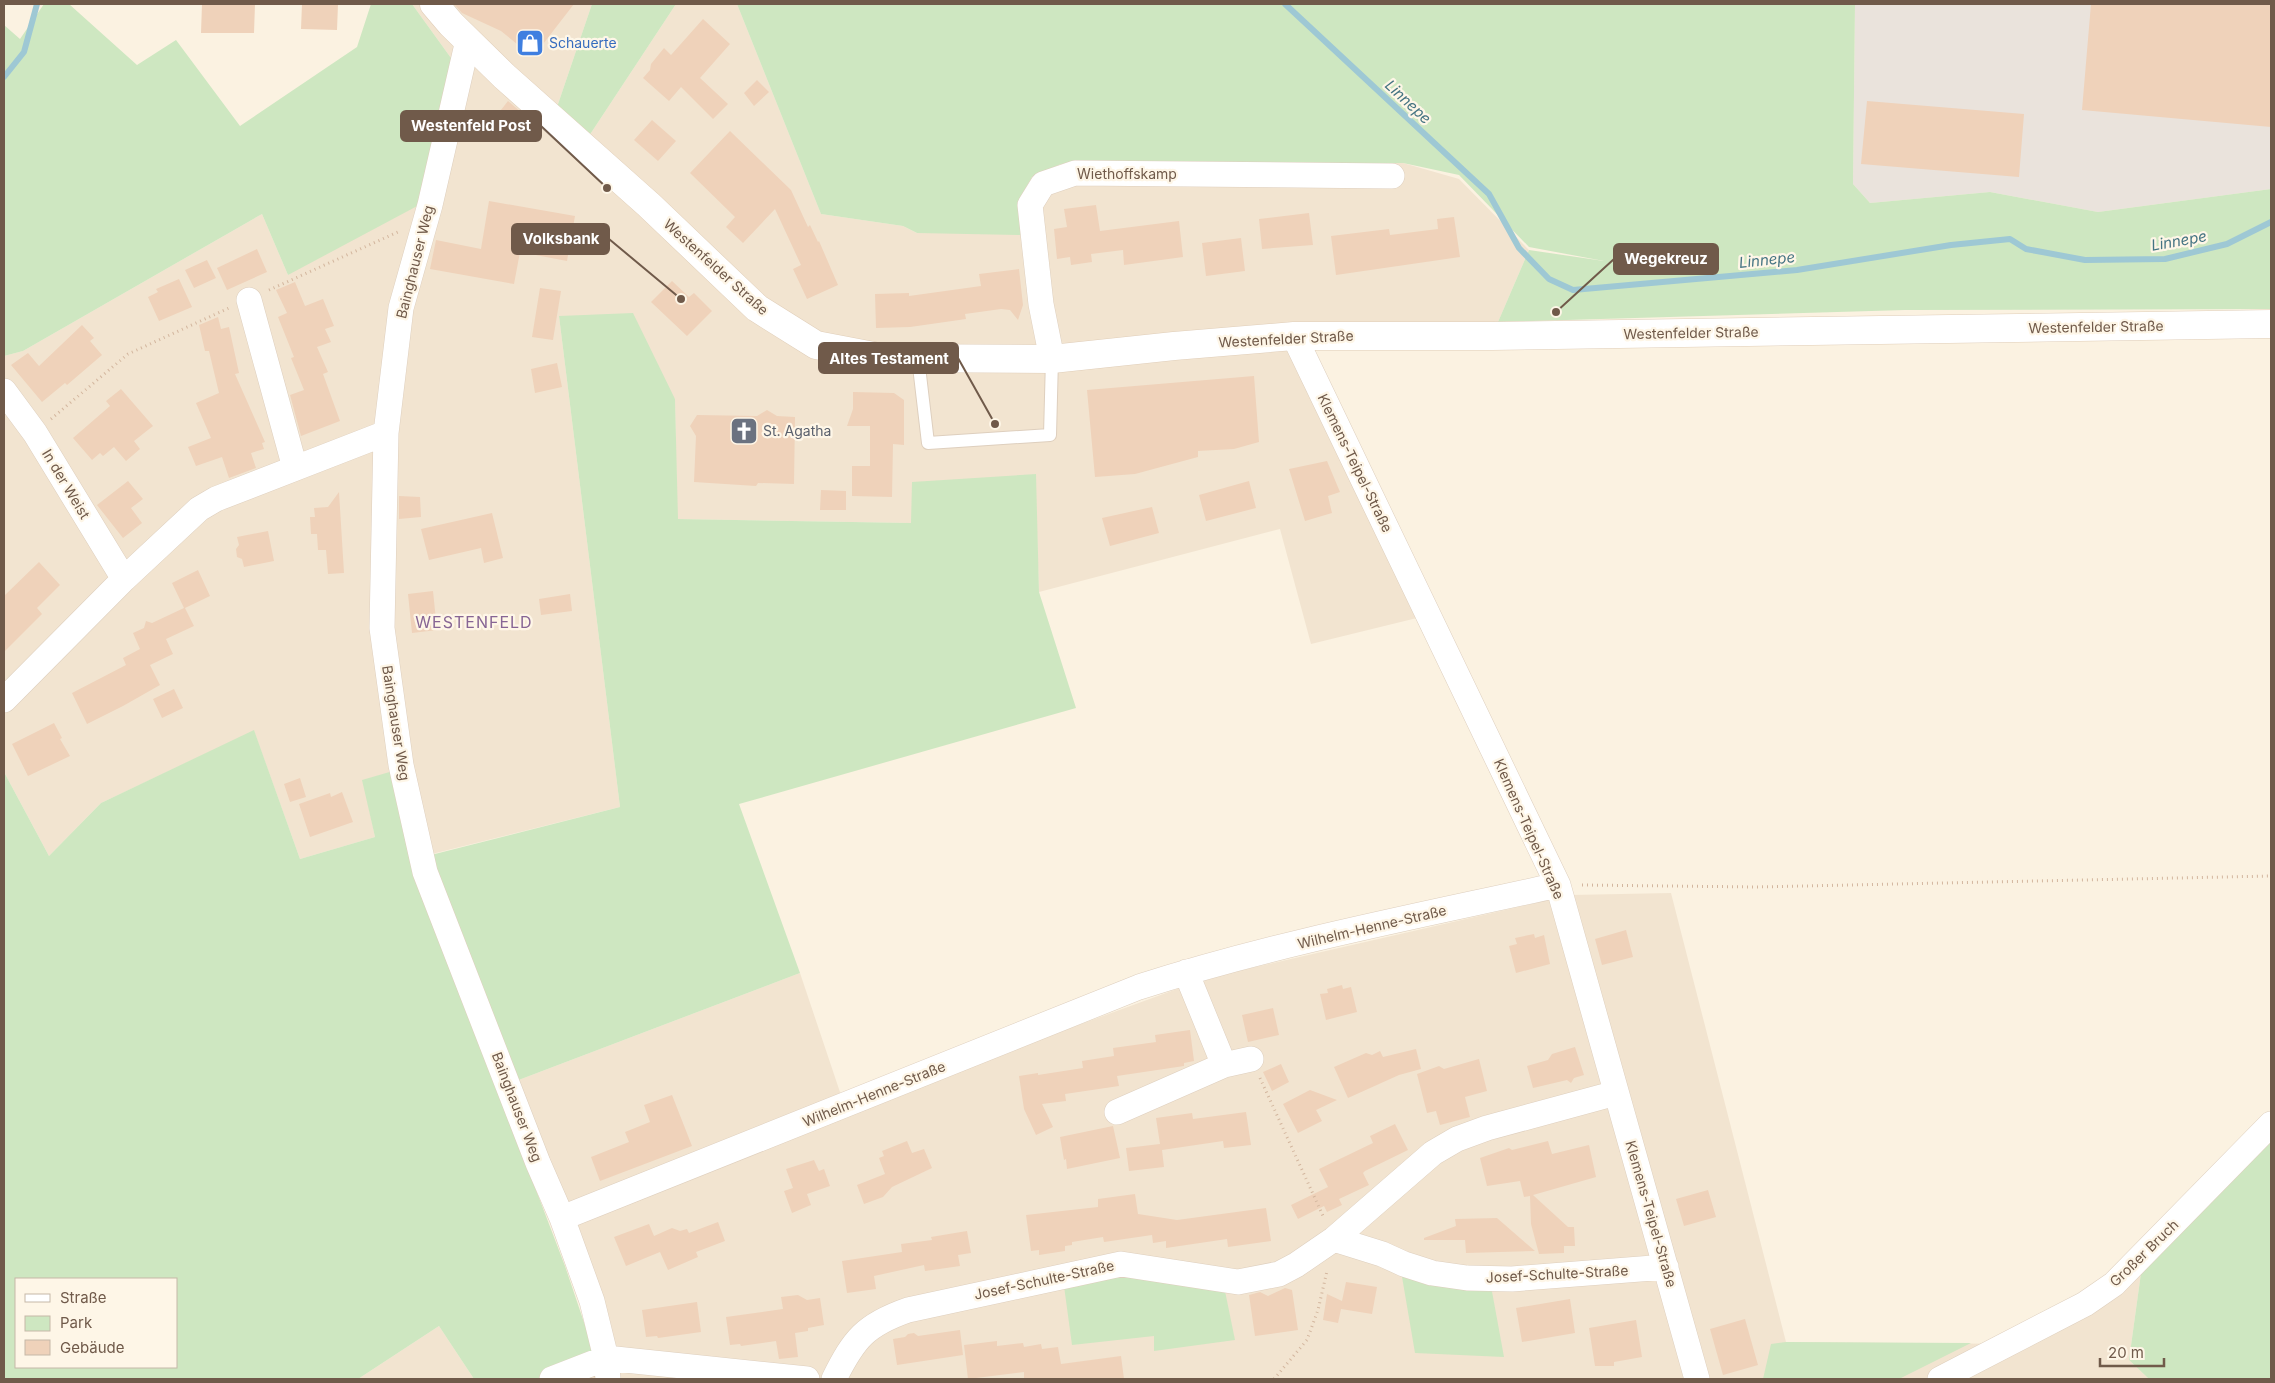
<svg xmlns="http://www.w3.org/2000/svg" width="2275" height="1383" font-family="Inter,sans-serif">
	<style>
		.residential { fill: #f2e4d0 }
		.industrial { fill: #eae3dc }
		.green { fill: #cee7c1; fill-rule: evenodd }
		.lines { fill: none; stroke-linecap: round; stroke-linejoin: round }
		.stream { stroke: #9ec8d4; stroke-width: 6 }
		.building { fill: #efd2ba }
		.service-casing { stroke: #decfbe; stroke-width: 14 }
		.minor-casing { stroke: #decfbe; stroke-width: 26 }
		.secondary-casing { stroke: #e0ceb9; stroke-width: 29 }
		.path { stroke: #d3b69e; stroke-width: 3; stroke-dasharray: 1 4; stroke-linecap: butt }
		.service { stroke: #fff; stroke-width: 12 }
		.minor { stroke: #fff; stroke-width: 25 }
		.secondary { stroke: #fff; stroke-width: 28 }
		.labels { text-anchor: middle; stroke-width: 4.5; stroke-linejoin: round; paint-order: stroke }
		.shop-label { font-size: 14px; fill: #366cbe; stroke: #fef6e7; text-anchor: start }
		.street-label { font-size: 14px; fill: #705a4a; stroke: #fef6e7 }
		.worship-label { font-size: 14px; fill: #5b616d; stroke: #fef6e7; text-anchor: start }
		.water-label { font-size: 15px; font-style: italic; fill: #457483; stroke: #fef6e7 }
		.quarter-label { font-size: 16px; letter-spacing: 1px; fill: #876594; stroke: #fef6e7 }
		.leader { fill: none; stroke: #705a4a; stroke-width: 2 }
		.callout-dot { fill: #705a4a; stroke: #fef6e7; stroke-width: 2 }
		.callout { fill: #705a4a; stroke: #705a4a; stroke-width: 2 }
		.callout-label { font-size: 15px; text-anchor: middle; font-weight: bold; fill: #fff }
	</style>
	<rect width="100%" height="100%" fill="#fbf2e1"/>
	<path class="residential" d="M412,4h180l-35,103 32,29 87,-132h61l84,210 82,12 14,7 103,-35 12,-22 29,-12 342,-1 56,16 70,71 -37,86 -205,7 134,274 -110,27 -31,-115 -241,63 -4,-118 -124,49 -234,-4 -2,-120 -116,-83 61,491 -208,52 -49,-79 12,57 -75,22 -46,-128 -153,72 -52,53 -45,-84v-416l19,-5 239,-137 26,61 163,-217z
		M1671,893l115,449 238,2 117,-71 -12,87 20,19h-1569l35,-12 -99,-286 284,-108 46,137 361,-132 364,-83z
		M439,1326l35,53h-116z"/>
	<path class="industrial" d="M1855,4h416v185l-173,23 -108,-20 -120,11 -17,-19z"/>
	<path class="green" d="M44,4h25l68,61 39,-25 64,86 117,-79 14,-43h41l39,54 -30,146 -133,71 -26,-61 -239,137 -19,5v-331l16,14z
		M592,4h84l-87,132 -32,-29z
		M737,4h1118l-2,180 17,19 120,-11 108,20 173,-23v120l-366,1 -407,12 31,-72 75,11 -75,-14 -70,-72 -56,-12 -342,1 -29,13 -12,21 2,37 -105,-2 -14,-7 -82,-12z
		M633,313l42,86 3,120 233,4 1,-41 124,-8 3,118 37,116 -337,96 61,169 -284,108 -89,-225 193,-49 -61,-491z
		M254,730l46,129 75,-22 -13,-57 31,-9 108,327 64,168 29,86 -49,27h-71l-35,-53 -81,53h-354v-607l45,84 52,-53zM16,1279h160v88h-160z
		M2271,1135v244h-122l-20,-19 12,-87z
		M1401,1271l90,15 13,71 -89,-4z
		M1123,1275l102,16 10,49 -81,11v-15l-82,9 -8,-59z
		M1786,1342l185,1 -72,36h-136l8,-35z"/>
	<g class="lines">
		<path class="stream" d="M1285,4l204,190 30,54 30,31 24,11 224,-20 154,-25 59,-6 16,10 59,11 80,-1 62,-15 44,-22
			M4,77l20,-25 13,-48"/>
	</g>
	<path class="building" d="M202,4h53l-1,29h-53z
		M302,4h36l-1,26 -36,-1z
		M454,4h120l-41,53 -32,-26 -39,-18z
		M2091,4h180v123l-189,-17z
		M703,19l27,25 -30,34 28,26 -15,15 -32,-32 -12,14 -26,-23 7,-8 1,-6 13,-16 7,7z
		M757,80l12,12 -15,14 -10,-13z
		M508,101l20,17 -18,22 -20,-16z
		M1867,101l157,13 -5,63 -158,-13z
		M652,120l24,21 -18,20 -24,-21z
		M730,131l61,59 17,37 2,-2 8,17 1,-1 19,44 -31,14 -14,-30 8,-4 -26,-56 -32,34 -17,-16 9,-10 -45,-44z
		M489,201l86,15 -8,45 -47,-9 -6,32 -84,-15 6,-29 45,9z
		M1096,205l4,26 79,-10 4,36 -59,8 -1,-15 -32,4 1,8 -21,3 -1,-8 -13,2 -3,-30 13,-2 -3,-18z
		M1309,213l4,32 -51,4 -3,-30z
		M1454,217l6,40 -124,18 -5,-39 58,-7 1,6 48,-6 -1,-10z
		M1241,238l4,33 -39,5 -4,-33z
		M257,249l10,23 -40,18 -10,-22z
		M207,260l9,18 -22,10 -9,-18z
		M1019,269l4,36 -5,15 -8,-10 -9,-1 -36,5 1,5 -56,8 -34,1 -1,-34 34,-1v3l72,-10 -2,-12z
		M179,279l13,28 -33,14 -11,-24 10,-5 -2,-3z
		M672,281l17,16 5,-4 18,18 -25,25 -36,-34z
		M295,282l10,24 18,-7 11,27 -9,3 6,13 -14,5 11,25 -5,2 17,47 -39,15 -11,-41 14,-5 -13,-32 3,-1 -16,-40 9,-4 -11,-23z
		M540,288l21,3 -8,49 -21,-3z
		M218,317l3,12 8,-2 10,46 -4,1 30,68 -3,1 2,6 -13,4 5,15 -27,10 -7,-21 -26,9 -8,-19 23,-9 -15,-35 23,-10 -10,-42h-4l-6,-26z
		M82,325l12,13 -4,3 12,14 -35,30 -2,-2 -23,19 -31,-37 17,-12 11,13z
		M557,363l5,24 -27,6 -4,-24z
		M1254,376l5,66 -25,7 -36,2v6l-63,17 -40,3 -8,-87z
		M121,389l32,37 -19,15 6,8 -14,12 -12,-14 -11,9 -3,-3 -8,7 -19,-22 37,-32 -4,-5z
		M853,392l41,1 10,7v45l-11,-1 -1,53 -40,-1v-30h18v-40h-23l6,-17z
		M767,410l10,6 18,1 -1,67 -36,-1 -2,3 -62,-4 2,-46 -6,-10 7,-11 60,1z
		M1327,461l13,31 -12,4 4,17 -27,8 -16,-52z
		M128,481l15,18 -12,9 11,15 -19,15 -26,-33z
		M1249,481l7,27 -50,13 -7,-26z
		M821,490l25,1v19h-26z
		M339,492l5,81 -16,1 -2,-24h-8l-1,-16h-6l-1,-17h5l-1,-9 14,-1z
		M399,496l21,1 1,20 -22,2z
		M1152,507l7,26 -49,13 -8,-28z
		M492,513l11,45 -19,5 -3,-15 -52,12 -8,-31z
		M268,531l6,30 -30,6 -2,-8 -5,-2 -1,-8 3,-4 -2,-8z
		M39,562l21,23 -23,23 5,6 -38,38v-56z
		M198,570l12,26 -25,12 9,18 -28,13 7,15 -23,11 10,20 -37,21 -36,18 -15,-31 54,-28 -3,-7 17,-9 -7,-16 11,-5 2,-7 6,2 32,-15 -12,-25z
		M433,591l4,39 -25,3 -4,-39z
		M570,594l2,17 -31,4 -2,-16z
		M174,689l9,19 -21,10 -9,-19z
		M54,723l8,15 -2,1 10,17 -42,20 -16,-32z
		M300,778l6,19 -16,5 -6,-18z
		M342,792l11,30 -43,15 -11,-33 31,-11 1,4z
		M1626,930l7,27 -31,8 -7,-26z
		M1534,934l1,4 9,-3 6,29 -34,9 -7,-27 8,-2 -2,-6z
		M1342,985l1,4 8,-2 6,25 -31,8 -6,-26 8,-1 -1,-4z
		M1273,1008l6,27 -31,7 -6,-27z
		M1190,1030l4,31 -10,2v3l-67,10 2,10 -54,8 1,7 -24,3 11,23 -17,8 -12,-26 -5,-33 19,-3v2l45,-7 -1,-7 32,-5 -1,-8 43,-6 -1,-7z
		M1575,1047l9,28 -10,3 -3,5 -4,-3 -34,8 -6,-22 21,-6 4,-6z
		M1416,1049l5,20 -22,6 -51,23 -14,-31 32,-14 6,2 8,-4 3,6z
		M1479,1059l8,32 -22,6 5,20 -30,8 -4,-14 -9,2 -10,-39 22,-8 5,3z
		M1281,1064l8,18 -17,9 -9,-19z
		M1310,1090l27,10 -21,10 6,11 -24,12 -15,-29z
		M672,1095l20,51 -92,35 -9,-24 38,-15 -4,-10 25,-10 -6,-17z
		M1246,1112l5,33 -27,3 -1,-7 -61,9 2,17 -35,4 -3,-23 34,-4 -4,-26 36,-5 1,6z
		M1395,1124l13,26 -43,21 -2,2 6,12 -30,14 3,6 -15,7 -3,-6 -26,13 -7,-14 37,-18 -9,-18 54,-26 -3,-7z
		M1113,1126l7,32 -53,11 -1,-10 -2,1 -4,-23z
		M907,1141l5,12 12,-4 8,19 -40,19 -9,10 -19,7 -7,-19 28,-11 -6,-16 5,-2 -2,-5z
		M1548,1141l4,13 37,-9 7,32 -63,18 35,32h6l1,19h-11v7l-25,1 -8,-30 -1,-28 -6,1 -4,-16 -33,5 -7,-28 29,-10 3,2z
		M814,1160l5,11 5,-2 6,17 -23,8 4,11 -19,8 -8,-22 9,-3 -7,-19z
		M1708,1190l8,27 -32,9 -8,-27z
		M1135,1194l3,20 39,6 89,-12 5,33 -43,6 -1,-8 -61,9v-7l-13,2 -1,-8 -48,7 -1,-5 -31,5v3l-7,1v5l-26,4v-5l-8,1 -5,-36 72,-8v-8z
		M1497,1218l38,33 -69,2 -1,-13h-41v-2l32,-12 -1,-7z
		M718,1222l7,19 -29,11 2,5 -30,13 -8,-18 -34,14 -12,-29 35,-13 5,12 18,-8 8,3 7,-2 2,4z
		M967,1231l4,22 -13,2 2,11 -35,5 -1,-6 -50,11 2,13 -29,4 -5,-32 60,-9 -1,-8 31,-4 -1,-3z
		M1346,1282l31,5 -5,27 -31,-5 -3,14 -15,-3 4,-26 15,7z
		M1285,1288l7,2 6,40 -43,6 -6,-41 11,-3 8,4z
		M798,1295l9,5 13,-2 4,27 -16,3v3l-13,2 3,24 -19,2 -3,-18 -35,5 -1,-2 -10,1 -4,-28 57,-8 -2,-12z
		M1570,1299l5,34 -53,9 -6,-34z
		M697,1302l4,30 -43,6 -1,-2 -11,1 -4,-27z
		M1745,1319l13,46 -35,10 -13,-46z
		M1636,1320l6,37 -28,5v4h-19l-6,-38z
		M960,1330l3,25 -66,10 -4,-26 12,-2 3,-3 6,-1 4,3z
		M997,1341v5l26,-3 1,4 17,-3 1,5 16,-2 3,17 60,-8 3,23h-100v-7l-56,7 -4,-34z"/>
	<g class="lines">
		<g class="service-casing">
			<path id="service" d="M918,358l10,85 122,-8 2,-76"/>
		</g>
		<g class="minor-casing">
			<path id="minor" d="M468,40l-38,165 -29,103 -15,125 -4,195 19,137 24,107 113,291 24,55 30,83 14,57 2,21
				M249,300l46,168
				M1294,336l264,549 139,494
				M1052,359l-11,-55 -11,-99 13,-21 32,-11 317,3
				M4,391l31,42 89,146
				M4,700l120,-121 75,-70 17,-10 170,-66
				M1186,972l38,93 27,-6
				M1117,1112l107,-47
				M562,1218l577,-231c137,-44 279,-71 419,-102
				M1334,1239l48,15 22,10 28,9 35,5 45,1 154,-12
				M552,1379l54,-21 201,21
				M834,1379c20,-40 31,-54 74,-69l213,-46 117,18 41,-8 17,-9 38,-26 99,-86 24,-14 30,-11 129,-35
				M1940,1379l145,-75 29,-20 157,-160"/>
		</g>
		<g class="secondary-casing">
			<path id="secondary" d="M434,4l17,20 53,52 145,129 108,103 59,37 68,13 168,1 122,-13 120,-10h198l779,-12"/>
		</g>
		<path class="path" d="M269,290l129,-58
			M51,419l77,-65 101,-46
			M1582,885l174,2 515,-11
			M1260,1078l64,140
			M1274,1379l33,-39 11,-30 9,-39"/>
		<use href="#service" class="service"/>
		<use href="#minor" class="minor"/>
		<use href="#secondary" class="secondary"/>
	</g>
	<defs>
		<g id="shop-square" transform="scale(1.4375)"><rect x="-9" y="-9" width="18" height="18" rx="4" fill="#3f7fe0" stroke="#fef6e7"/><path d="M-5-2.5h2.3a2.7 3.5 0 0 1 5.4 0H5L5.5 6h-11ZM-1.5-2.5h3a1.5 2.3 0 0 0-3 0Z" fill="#fff"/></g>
		<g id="church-square" transform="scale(1.4375)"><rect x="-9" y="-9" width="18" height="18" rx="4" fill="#6b7280" stroke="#fef6e7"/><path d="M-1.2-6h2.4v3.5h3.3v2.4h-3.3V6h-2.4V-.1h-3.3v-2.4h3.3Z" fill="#fff"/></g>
	</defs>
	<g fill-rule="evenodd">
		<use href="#shop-square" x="530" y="43"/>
		<use href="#church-square" x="744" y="431"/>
	</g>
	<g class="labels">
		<g class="shop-label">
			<text x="549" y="48">Schauerte</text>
		</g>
		<g class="street-label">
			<text x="1127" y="179">Wiethoffskamp</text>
			<text transform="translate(415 262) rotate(-76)" y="5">Bainghauser Weg</text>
			<text transform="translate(716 267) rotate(42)" y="5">Westenfelder Straße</text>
			<text transform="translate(2096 327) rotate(-1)" y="5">Westenfelder Straße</text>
			<text transform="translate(1691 333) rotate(-1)" y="5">Westenfelder Straße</text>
			<text transform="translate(1286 339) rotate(-3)" y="5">Westenfelder Straße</text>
			<text transform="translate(1355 463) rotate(64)" y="5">Klemens-Teipel-Straße</text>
			<text transform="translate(66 484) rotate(59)" y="5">In der Weist</text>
			<text transform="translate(396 723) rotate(81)" y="5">Bainghauser Weg</text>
			<text transform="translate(1529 829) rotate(66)" y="5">Klemens-Teipel-Straße</text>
			<text transform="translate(1372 927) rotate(-13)" y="5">Wilhelm-Henne-Straße</text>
			<text transform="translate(874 1094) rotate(-22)" y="5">Wilhelm-Henne-Straße</text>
			<text transform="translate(517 1107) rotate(69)" y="5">Bainghauser Weg</text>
			<text transform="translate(1651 1214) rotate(74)" y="5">Klemens-Teipel-Straße</text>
			<text transform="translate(2144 1253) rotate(-44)" y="5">Großer Bruch</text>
			<text transform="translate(1557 1274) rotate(-3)" y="5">Josef-Schulte-Straße</text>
			<text transform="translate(1044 1280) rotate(-12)" y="5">Josef-Schulte-Straße</text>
		</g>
		<g class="worship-label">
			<text x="763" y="436">St. Agatha</text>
		</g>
		<g class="water-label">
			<text transform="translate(1408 102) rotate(43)" y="5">Linnepe</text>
			<text transform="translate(2179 241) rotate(-10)" y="5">Linnepe</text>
			<text transform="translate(1767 260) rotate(-6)" y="5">Linnepe</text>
		</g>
		<g class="quarter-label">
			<text x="474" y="628">WESTENFELD</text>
		</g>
	</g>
	<path class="leader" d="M607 188L541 126M681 299L609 239M1556 312L1614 259M995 424L958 358"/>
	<g class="callout-dot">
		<circle cx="607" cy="188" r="5"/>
		<circle cx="681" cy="299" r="5"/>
		<circle cx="1556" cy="312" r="5"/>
		<circle cx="995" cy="424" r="5"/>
	</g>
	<g class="callout">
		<rect x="401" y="111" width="140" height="30" rx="5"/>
		<rect x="512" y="224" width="97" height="30" rx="5"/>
		<rect x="1614" y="244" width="104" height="30" rx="5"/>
		<rect x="819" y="343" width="139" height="30" rx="5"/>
	</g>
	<g class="callout-label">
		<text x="471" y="131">Westenfeld Post</text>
		<text x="561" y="244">Volksbank</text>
		<text x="1666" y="264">Wegekreuz</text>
		<text x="889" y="364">Altes Testament</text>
	</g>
	<rect width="2275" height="1383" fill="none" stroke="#705a4a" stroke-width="10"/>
	<rect x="15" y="1278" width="162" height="90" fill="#fef6e7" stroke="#c5b8a8"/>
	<rect x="25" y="1294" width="25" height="8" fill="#ffffff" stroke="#c5b8a8"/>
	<text x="60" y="1303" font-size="15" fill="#705a4a">Straße</text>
	<rect x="25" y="1316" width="25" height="15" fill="#cee7c1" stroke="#c5b8a8"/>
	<text x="60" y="1328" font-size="15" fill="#705a4a">Park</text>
	<rect x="25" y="1340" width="25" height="15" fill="#efd2ba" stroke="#c5b8a8"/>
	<text x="60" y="1353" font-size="15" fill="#705a4a">Gebäude</text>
	<path d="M2100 1358v8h64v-8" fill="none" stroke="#705a4a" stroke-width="2.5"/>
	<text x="2108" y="1358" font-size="15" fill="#705a4a" stroke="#fef6e7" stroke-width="4" paint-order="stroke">20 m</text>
</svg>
